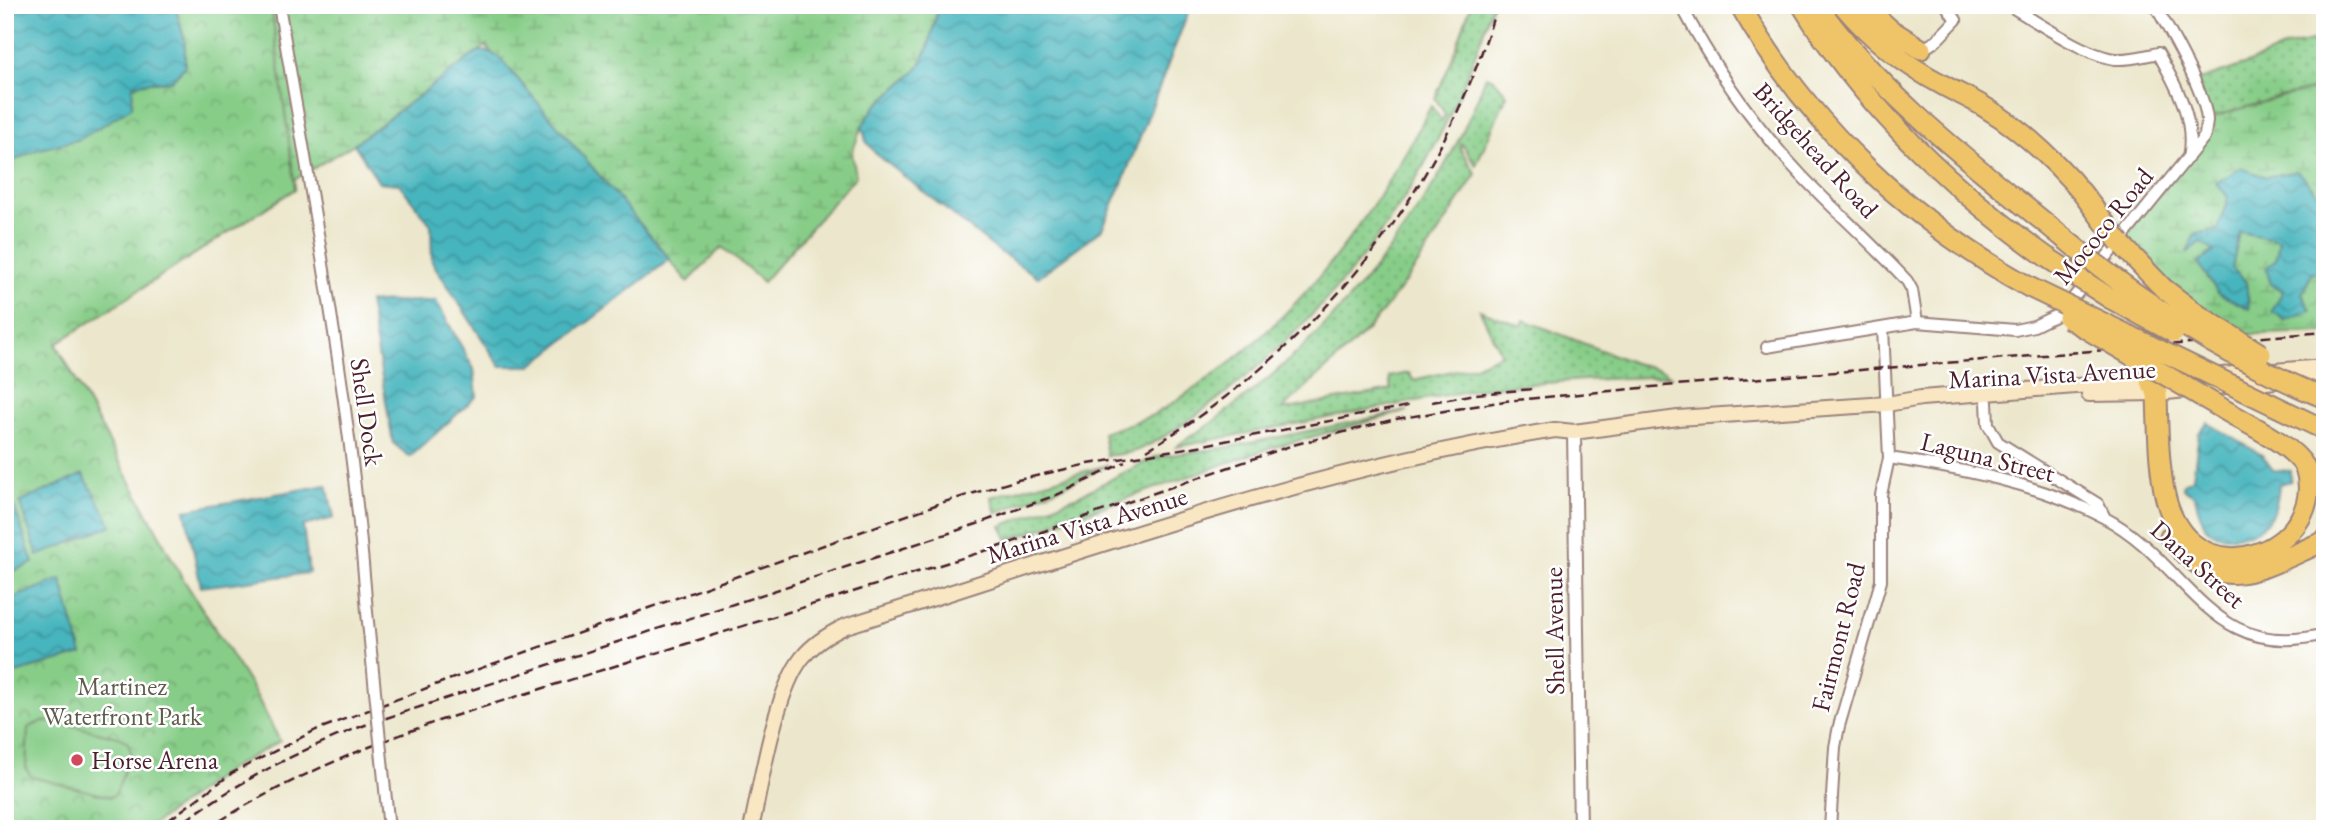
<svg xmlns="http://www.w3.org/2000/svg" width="2330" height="834" font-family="'EB Garamond',serif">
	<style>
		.grass { fill: url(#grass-dots); stroke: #68765a; stroke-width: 2 }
		.wetland { fill: url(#wetland-marsh); stroke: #68765a; stroke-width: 2 }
		.park { fill: url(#park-crowns); stroke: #68765a; stroke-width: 2 }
		.pitch { fill: #87cd88; stroke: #68765a; stroke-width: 2 }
		.water { fill: url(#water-waves); stroke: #486a74; stroke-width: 2 }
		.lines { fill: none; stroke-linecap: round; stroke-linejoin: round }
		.stream { stroke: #46b5be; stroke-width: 2.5 }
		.minor-casing { stroke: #9b837c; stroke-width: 14 }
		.tertiary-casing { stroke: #9b837c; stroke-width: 16 }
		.secondary-casing { stroke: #9b837c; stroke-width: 18 }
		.motorway-casing { stroke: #9b837c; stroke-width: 23 }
		.minor { stroke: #fff; stroke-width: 10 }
		.tertiary { stroke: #fff; stroke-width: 12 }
		.secondary { stroke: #f9e7c3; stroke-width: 14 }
		.motorway { stroke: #efc469; stroke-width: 19 }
		.rail { stroke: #4a1f2b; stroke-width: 2.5; stroke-dasharray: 10 5; stroke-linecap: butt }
		.minor-bridge-casing { stroke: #9b837c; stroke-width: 14; stroke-linecap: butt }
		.motorway-bridge-casing { stroke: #9b837c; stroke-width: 23; stroke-linecap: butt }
		.minor-bridge { stroke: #fff; stroke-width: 10 }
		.motorway-bridge { stroke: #efc469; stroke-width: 19 }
		.poi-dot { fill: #d1495b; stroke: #fff; stroke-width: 2.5 }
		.labels { text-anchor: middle; stroke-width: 5; stroke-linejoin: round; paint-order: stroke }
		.street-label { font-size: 26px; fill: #4a1f2b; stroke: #fff }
		.park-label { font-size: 26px; fill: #5f5c4c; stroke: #fff }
		.poi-label { font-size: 26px; fill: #4a1f2b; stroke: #fff; text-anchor: start }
	</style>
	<defs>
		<pattern id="grass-dots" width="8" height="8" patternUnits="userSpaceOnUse" patternTransform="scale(1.75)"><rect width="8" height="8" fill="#87cd88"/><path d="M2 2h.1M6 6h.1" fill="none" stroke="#70a66f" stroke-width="1.8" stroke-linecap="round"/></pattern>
		<pattern id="wetland-marsh" width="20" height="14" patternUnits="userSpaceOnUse" patternTransform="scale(1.75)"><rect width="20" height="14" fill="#87cd88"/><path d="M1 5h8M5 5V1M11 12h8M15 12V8" fill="none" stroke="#70a66f"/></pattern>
		<pattern id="park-crowns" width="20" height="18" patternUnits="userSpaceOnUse" patternTransform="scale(1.75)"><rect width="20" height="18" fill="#87cd88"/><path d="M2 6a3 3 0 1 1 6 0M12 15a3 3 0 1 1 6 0" fill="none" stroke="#70a66f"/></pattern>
		<pattern id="water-waves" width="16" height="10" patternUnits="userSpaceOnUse" patternTransform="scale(1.75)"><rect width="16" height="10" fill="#46b5be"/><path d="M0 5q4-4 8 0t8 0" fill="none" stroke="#3c939b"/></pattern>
	</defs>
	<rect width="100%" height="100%" fill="#fff"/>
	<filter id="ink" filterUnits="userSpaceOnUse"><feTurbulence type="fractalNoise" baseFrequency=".0143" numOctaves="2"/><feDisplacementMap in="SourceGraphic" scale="14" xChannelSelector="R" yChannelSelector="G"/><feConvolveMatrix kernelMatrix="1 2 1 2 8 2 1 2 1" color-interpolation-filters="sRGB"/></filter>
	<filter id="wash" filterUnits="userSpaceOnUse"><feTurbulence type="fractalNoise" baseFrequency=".00686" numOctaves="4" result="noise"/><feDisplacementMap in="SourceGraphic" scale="28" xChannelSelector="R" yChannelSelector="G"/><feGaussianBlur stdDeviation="1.57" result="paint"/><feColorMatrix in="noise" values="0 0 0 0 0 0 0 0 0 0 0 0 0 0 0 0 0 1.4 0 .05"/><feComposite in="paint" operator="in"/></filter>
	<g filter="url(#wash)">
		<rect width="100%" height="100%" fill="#ece7cc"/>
		<path class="grass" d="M1471,5h21c-48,158 -133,280 -261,384 -27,21 -61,47 -93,61 -9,4 -21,4 -31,6l-4,-23c16,-6 34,-11 50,-18 15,-8 30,-19 45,-29 103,-69 177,-171 233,-280l11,15 3,-7 -10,-16 19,-43z
			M2325,38v49l-45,10 -73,22 -13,-37 53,-18 38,-17z
			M1486,76l8,3 13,16 -31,70 -14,-21 -2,4 16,26c-34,53 -66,107 -108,155 -27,29 -59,53 -86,81l109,-20 -2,-13 20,-4 4,7 62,-14 26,-12 -21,-44 42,16 2,-6 110,43 30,8 7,5 -88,4 -100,8 -307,59c7,-7 20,-14 30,-20 20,-15 40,-30 59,-46 91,-76 181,-192 221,-305z
			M1407,411l-140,38 -259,91 -7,-14 77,-30 77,-39 75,-10z
			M1108,465l-44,21 -68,27 -5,-16z"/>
		<path class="wetland" d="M175,5h764l-11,43 -10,21 -43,38 -13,19 -10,27 4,23 -93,106 -41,-35 -34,35 -202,-236 -132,98 -60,36 1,9 -239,154 84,160 43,76 31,48 -59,133 -150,-598 180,-120z
			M2325,87v245l-97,3 -108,-92 77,-96 10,-28 73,-22z"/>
		<path class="park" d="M175,5h96l24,184 -239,155 127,235 71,112 26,50 -49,27 -84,61h-142v-667h6l25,-12 44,-11 51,-32 2,-22 16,-3 22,-1 14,-39z"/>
		<path class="pitch" d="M42,721l25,3 54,14 7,5 3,9 -15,41 -5,4 -79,-20 -6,-8 2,-41z"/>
		<path class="water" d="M5,5h170l10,37v24l-14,15 -22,1 -16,3 -1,22 -52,32 -44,11 -25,12h-6z
			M939,5h252l-70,181 -19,43 -64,48 -41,-27 -122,-97 -9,-12 -4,-15 13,-19 43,-38 10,-21z
			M479,51l11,1 11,7 169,200 -139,107h-31l-68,-104 -1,-37 -32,-41 -20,-2 -25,-38z
			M2241,168l25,9 31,-6 22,24 6,46v34l-12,-3 -11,21 9,17 -26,10 -13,-9 11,-20 -12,-7 -5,-15 10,-10 3,-19 -39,-8 -8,36 14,14 3,27 -31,-16 -20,-30 16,-12 -14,-9 -13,11 8,-19 23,-4 10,-33 -12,-14z
			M436,301l38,68 3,27 -67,61 -17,-14 -24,-141z
			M2208,423l54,32 11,15 18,1v10l-12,3c-2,30 -12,49 -44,52 -28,3 -35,-14 -40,-40l-12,-8v-5l10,-5 6,-45z
			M83,474l29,51 -74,31 -18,-54z
			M327,485l7,33 -31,8 6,47 -108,14 -16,-77z
			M14,505l19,58 -28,12v-66z
			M61,579l21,75 -77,22v-75z"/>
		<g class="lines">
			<path class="stream" d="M2315,475h10"/>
		</g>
	</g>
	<g filter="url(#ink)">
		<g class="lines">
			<g class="minor-casing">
				<path id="minor" d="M279,5c34,202 73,403 88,607
					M1681,5c32,61 72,119 120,170 34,36 72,69 106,106l5,9 5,32
					M2008,5c28,16 76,50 107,54 14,1 29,-3 43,-6 18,33 38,66 30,105
					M1920,51l16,-10 20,-21 -10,-15
					M1767,347l150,-25 98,8 19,-4 27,-13 144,-177c0,-5 2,-11 2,-16 -2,-29 -37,-88 -52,-115
					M1987,402l1,22 10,18 100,62 7,14
					M1889,458c73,11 148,25 214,59 86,44 105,147 222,117
					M1830,829l5,-82 4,-21 42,-145v-86l8,-37 -6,-130"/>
			</g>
			<g class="tertiary-casing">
				<path id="tertiary" d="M1574,432l6,397"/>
			</g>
			<g class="secondary-casing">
				<path id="secondary" d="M2089,394l68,-1 168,-17
					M751,829c10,-45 24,-137 51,-171 12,-15 27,-24 44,-32 233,-73 466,-158 709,-196l19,2 104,-14 209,-14 34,-6 404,-31"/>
			</g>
			<g class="motorway-casing">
				<path id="motorway" d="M1740,5c68,120 169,215 289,282
					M1802,5c62,102 150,184 246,253
					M1817,5c66,93 160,162 248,234
					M1843,5c28,34 62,60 100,80 14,8 29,14 43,23 37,22 81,63 106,98
					M1863,5l28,25 30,19
					M2120,243l43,45
					M2150,381l7,12c1,32 1,92 14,121 38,87 159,29 134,-47 -15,-25 -62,-45 -87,-61
					M2170,537c48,66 99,27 155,4"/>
			</g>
			<use href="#minor" class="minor"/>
			<use href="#tertiary" class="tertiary"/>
			<use href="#secondary" class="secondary"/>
			<use href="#motorway" class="motorway"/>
			<path class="rail" d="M1432,402l44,-8 57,-5
				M1147,450c170,-102 295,-253 350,-445
				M157,829l75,-56 84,-43 132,-50 493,-177 77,-23 70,-16 105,-17 215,-41
				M174,829c59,-45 124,-79 194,-105l609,-200 82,-30 66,-32
				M207,829c73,-47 150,-79 231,-108l566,-176 289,-100 103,-26 109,-18 147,-14 673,-55"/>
			<g class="minor-bridge-casing">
				<path id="minor-bridge" d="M367,612l22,217"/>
			</g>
			<g class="motorway-bridge-casing">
				<path id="motorway-bridge" d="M2092,206l28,37
					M2065,239c78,65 165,121 260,159
					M2048,258l63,41 63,34
					M2029,287l296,143
					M2163,288l34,26 64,40
					M2068,318l150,88"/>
			</g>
			<use href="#minor-bridge" class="minor-bridge"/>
			<use href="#motorway-bridge" class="motorway-bridge"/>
		</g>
	</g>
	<circle class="poi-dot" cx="77" cy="760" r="7"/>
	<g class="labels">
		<g class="street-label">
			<text transform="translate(1816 150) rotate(48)" y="9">Bridgehead Road</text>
			<text transform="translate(2103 226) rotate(-51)" y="9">Mococo Road</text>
			<text transform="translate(2052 374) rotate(-3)" y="9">Marina Vista Avenue</text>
			<text transform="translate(367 412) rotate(82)" y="9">Shell Dock</text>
			<text transform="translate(1988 457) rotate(14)" y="9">Laguna Street</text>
			<text transform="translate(1087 525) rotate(-17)" y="9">Marina Vista Avenue</text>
			<text transform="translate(2198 564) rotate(42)" y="9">Dana Street</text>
			<text transform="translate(1554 631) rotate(-91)" y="9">Shell Avenue</text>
			<text transform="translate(1838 637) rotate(-76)" y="9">Fairmont Road</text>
		</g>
		<g class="park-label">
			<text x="122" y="695">Martinez<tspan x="122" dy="30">Waterfront Park</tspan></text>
		</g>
		<g class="poi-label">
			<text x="91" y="769">Horse Arena</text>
		</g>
	</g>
	<rect width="2330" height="834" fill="none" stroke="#fff" stroke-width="28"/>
</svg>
